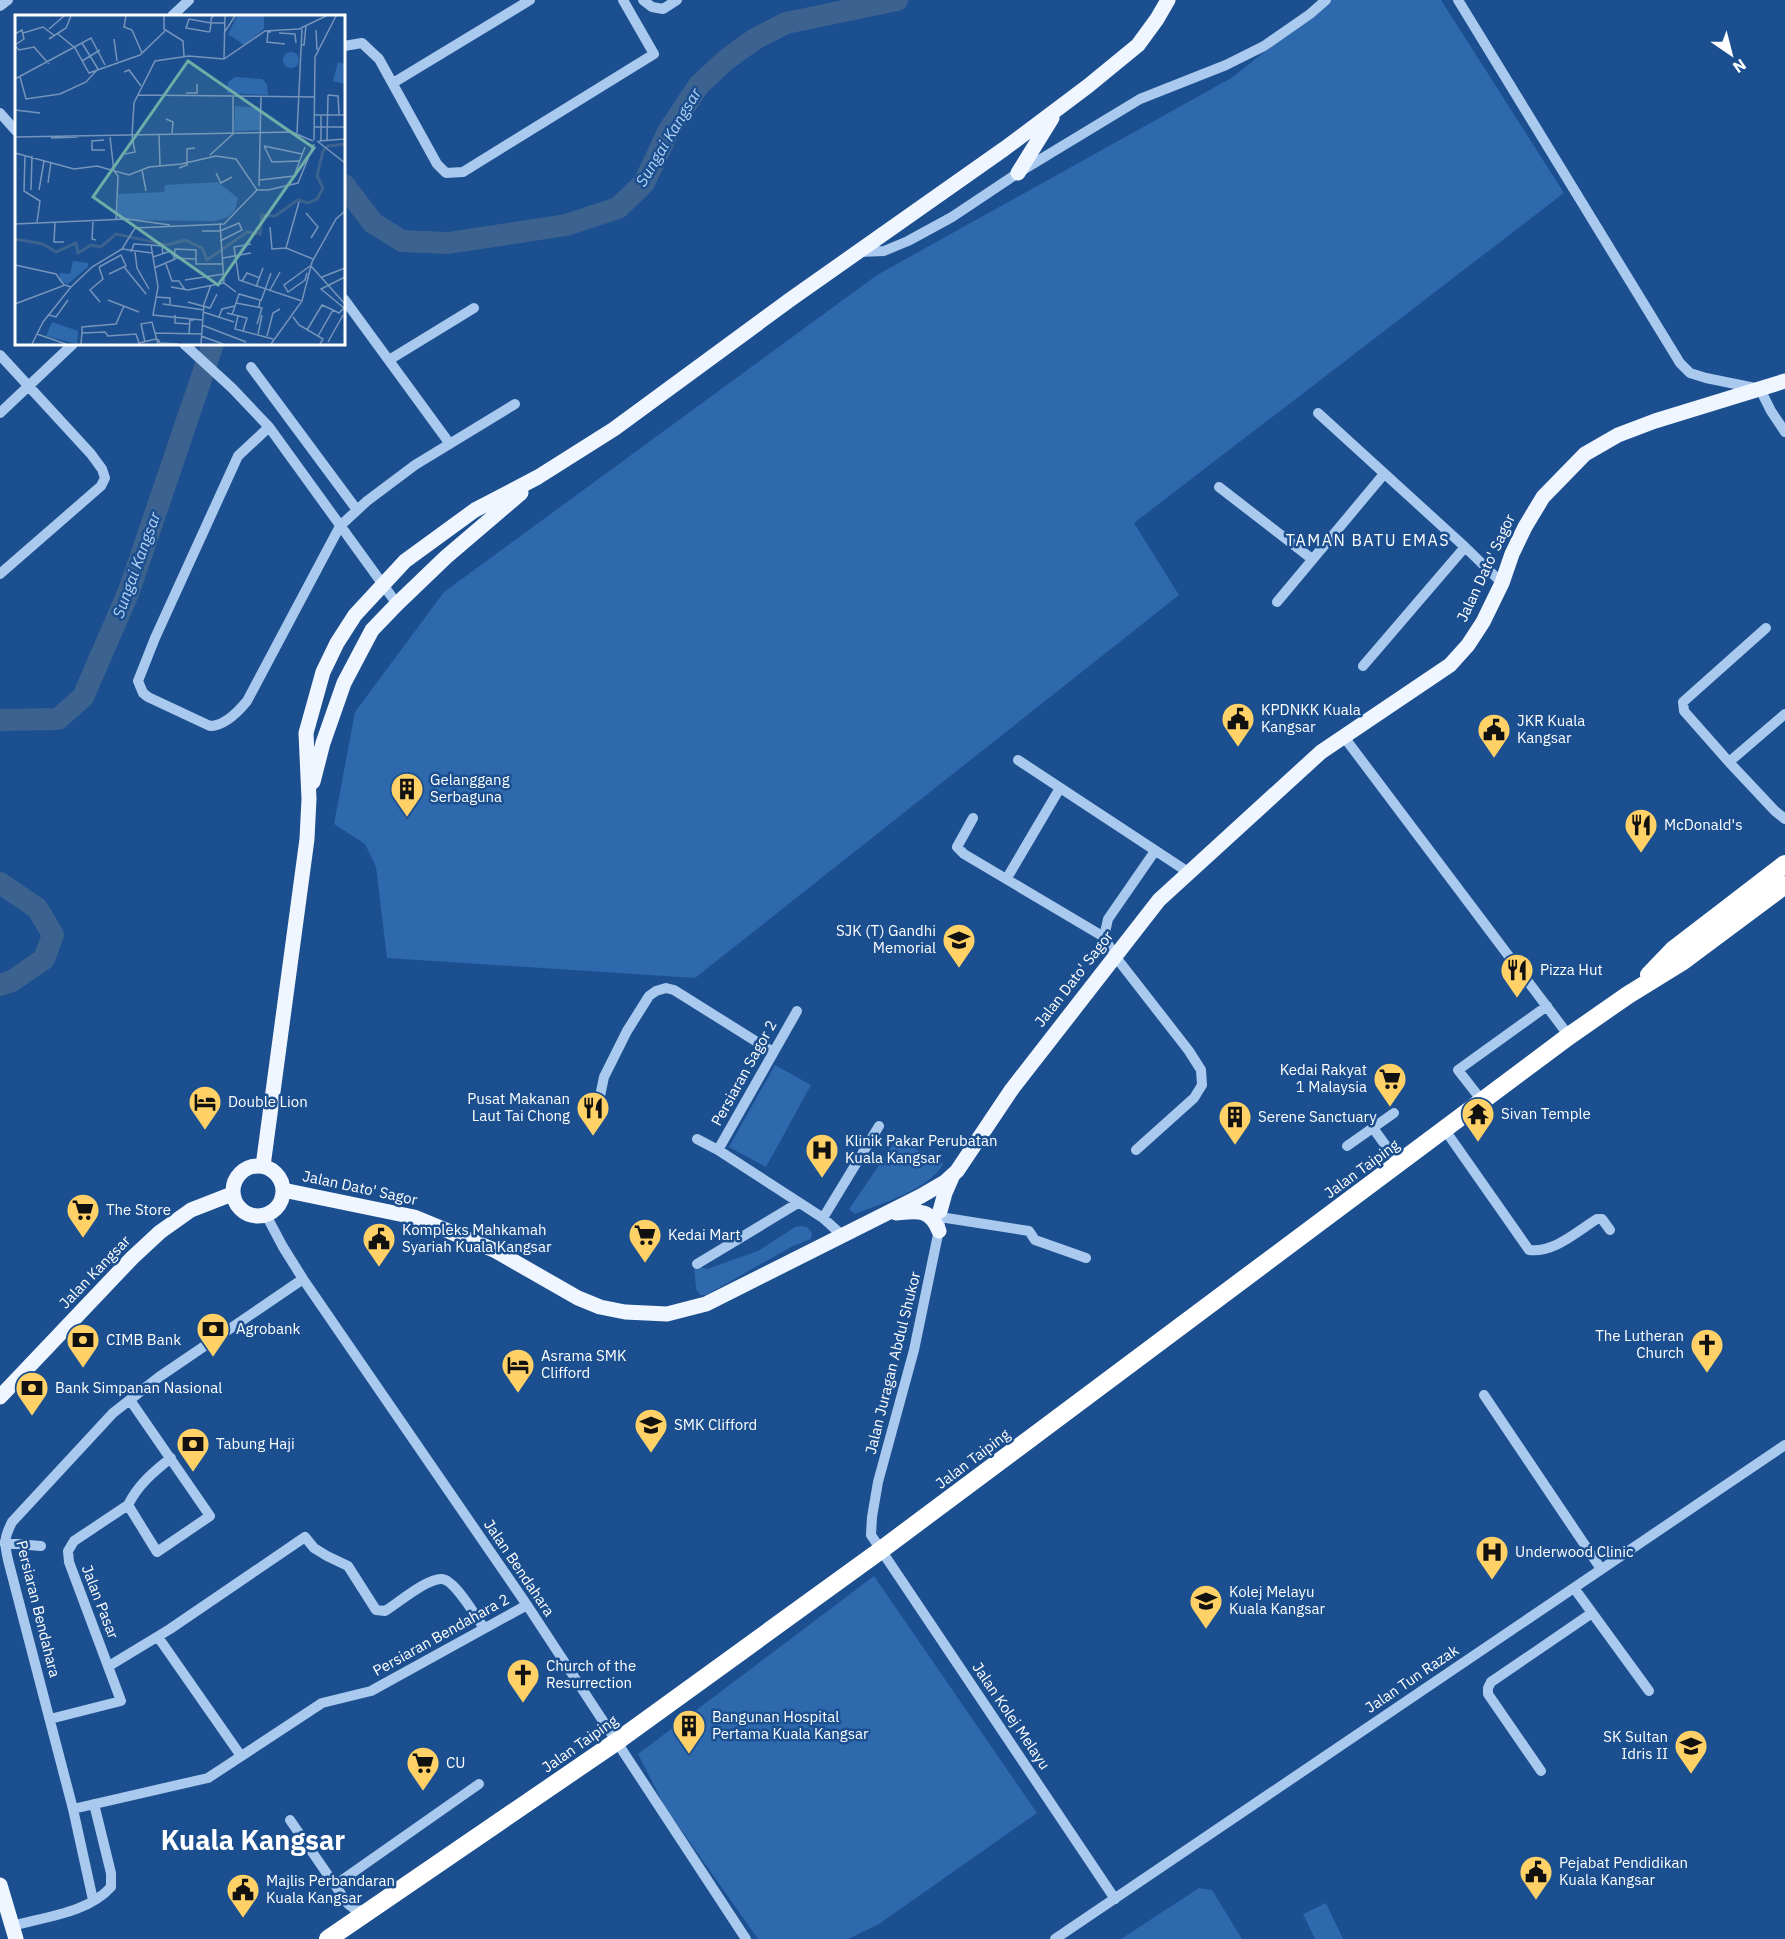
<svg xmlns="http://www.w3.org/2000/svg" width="1785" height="1939" font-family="'IBM Plex Sans',sans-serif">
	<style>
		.green { fill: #2e69ad }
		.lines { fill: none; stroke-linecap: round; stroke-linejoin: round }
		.river { stroke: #3c6290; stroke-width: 22 }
		.minor { stroke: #a9c9ee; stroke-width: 10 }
		.major { stroke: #f0f6ff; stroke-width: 15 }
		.highway { stroke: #fff; stroke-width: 18 }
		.labels { text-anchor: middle; stroke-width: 5; stroke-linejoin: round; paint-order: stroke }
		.street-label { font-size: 15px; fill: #fff; stroke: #1b4f8f }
		.poi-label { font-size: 15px; fill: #fff; stroke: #1b4f8f; text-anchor: start }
		.water-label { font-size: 16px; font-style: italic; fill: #b5d3f5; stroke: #1b4f8f }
		.neighbourhood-label { font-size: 16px; letter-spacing: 1.5px; fill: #fff; stroke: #1b4f8f }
		.town-label { font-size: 27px; font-weight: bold; fill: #fff; stroke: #1b4f8f }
		.inset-river { fill: none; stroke: #3c6290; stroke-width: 3 }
		.inset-road { fill: none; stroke: #7695bc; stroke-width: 1.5 }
		.view { fill: #6fada8; fill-opacity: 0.15; stroke: #6fada8; stroke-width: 3 }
		.inset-edge { fill: none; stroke: #fff; stroke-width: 3 }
	</style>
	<rect width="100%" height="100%" fill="#1b4f8f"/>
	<path class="green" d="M1329,0h112l123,193 -430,330 45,72 -484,383 -308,-20 -11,-91 -11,-23 -31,-20 21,-112 89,-120 433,-317 356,-198z
		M775,1065l36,20 -45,82 -37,-20z
		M897,1139l46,25c-13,25 -63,40 -88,50l-6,-5z
		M802,1226l5,1 5,6 -1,6 -18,7 -87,49h-6l-4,-6 -2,-24 13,4 51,-18 37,-24z
		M874,1576l163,237 -158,111 -31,15h-90l-93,-132 -27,-53z
		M1199,1888l13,2 30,49h-121z
		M1326,1903l17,36h-28l-12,-25z"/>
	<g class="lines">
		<path class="river" d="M344,185l29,38 29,18 46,2 118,-18 52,-17 26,-25 25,-53 30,-45 28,-26 28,-20 31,-16 111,-23
			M0,720l58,-1 25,-22 46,-106 84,-247
			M0,883l37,25 16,27 -9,24 -32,22 -12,4"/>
		<path class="minor" d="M643,0l9,7 11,2 14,-9
			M1458,0l222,363 10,10 16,5 54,11 11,22 14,21
			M0,6l8,-6
			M172,16l17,-16
			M344,46l18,-3 17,16 58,105 9,9 17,-1 191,-118 -31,-54
			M393,83l137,-83
			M0,113l16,18
			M859,252l25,-1 24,-10 44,-24 66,-44 122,-74 86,-34 38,-19 46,-32 16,-14
			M344,299l106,145
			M184,344l48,44 37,39 128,177
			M0,355l91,99 11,15 3,9 -4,8 -101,88
			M389,360l85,-52
			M251,367l106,143
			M0,413l73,-69
			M1318,413l147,134 37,36
			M269,427l-31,29 -83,182 -17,43 5,12 5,4 62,29c15,0 28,-14 37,-25l93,-175 27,-25 48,-36 100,-61
			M1219,487l93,72
			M1277,602l107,-128
			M1766,628l-83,74 1,9 45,51 46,49 10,8
			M1363,666l102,-119
			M1344,737l225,299
			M1018,760l170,112
			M1729,762l56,-48
			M973,818l-16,29 7,7 140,83
			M1007,878l53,-90
			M1483,1102l-25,-32 89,-64
			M590,1113l10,-17 4,-19 23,-46 22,-35 7,-5 10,-3 8,2 99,62
			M1373,1128l26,36
			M1445,1130l84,120c25,3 47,-18 68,-31h5l8,11
			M697,1139l21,11 105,68 20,18
			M1347,1146l47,-33
			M718,1150l79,-139
			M1136,1150l58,-52 8,-13 -1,-15 -12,-19 -74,-95 -11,-19 4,-18 47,-68
			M266,1215l17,32 20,32 224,326 219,334
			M940,1217l89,14 6,9 51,18
			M823,1218l56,-92
			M940,1225l-26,125 -36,132 -6,35 -1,18 244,364
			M697,1264l101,-61
			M1484,1395l117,174
			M130,1400l80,116 -53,36 -29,-47c10,-20 25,-33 43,-47
			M4,1543l37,3
			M1574,1588l75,103
			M158,1637l83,119
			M109,1666l61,-37 135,-92 9,11 13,8 21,10 28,44 9,1c12,-7 42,-33 57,-32 13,1 34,38 42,49
			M50,1719l71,-18 -52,-139 -1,-11 6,-10 54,-36
			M1541,1771l-53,-77v-6l3,-6 101,-69
			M73,1809l135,-31 114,-75 49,-12 156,-86
			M290,1820l58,84 8,6h13
			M335,1885l144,-101
			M93,1900l-20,-91 -65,-249c-4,-18 -4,-22 4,-38l101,-109 46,-36 144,-98
			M12,1926c32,-9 76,-13 99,-39v-14l-17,-69
			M1055,1939l730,-494"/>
		<path class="major" d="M1018,173l34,-55
			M313,782l10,-39 21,-60 28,-53 25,-26 49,-47 75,-64
			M233 1191a25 25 0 1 1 50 0a25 25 0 1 1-50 0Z
			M263,1166l44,-327 2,-40 -3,-66 17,-61 14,-29 18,-28 50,-54 70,-51 63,-33 76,-48 177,-130 213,-150 84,-63 50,-41 19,-26 11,-19
			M283,1190l131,27 80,33 84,48 22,9 25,5 42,2 39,-10 215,-108 24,-14 12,-11 55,-82 147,-189 162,-148 129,-87 18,-20 15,-23 19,-39 10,-29 13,-27 18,-30 42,-43 33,-19 37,-14 130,-40
			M940,1211l5,-18 7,-16
			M896,1213c22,-2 34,-5 43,18
			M0,1397l132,-139 28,-26 31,-22 41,-16
			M0,1885l16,54"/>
		<path class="highway" d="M1649,975l24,-25 112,-86
			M328,1939l288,-197 265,-192 688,-514 59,-41 55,-34 102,-76"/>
	</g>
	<defs>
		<g id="civic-pin" transform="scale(1.725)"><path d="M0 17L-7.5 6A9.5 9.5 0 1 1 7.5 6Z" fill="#ffd166" stroke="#1b4f8f"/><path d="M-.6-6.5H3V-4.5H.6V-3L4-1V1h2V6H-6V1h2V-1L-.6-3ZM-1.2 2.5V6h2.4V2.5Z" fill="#111"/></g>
		<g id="building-pin" transform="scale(1.725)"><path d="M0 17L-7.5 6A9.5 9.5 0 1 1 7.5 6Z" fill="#ffd166" stroke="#1b4f8f"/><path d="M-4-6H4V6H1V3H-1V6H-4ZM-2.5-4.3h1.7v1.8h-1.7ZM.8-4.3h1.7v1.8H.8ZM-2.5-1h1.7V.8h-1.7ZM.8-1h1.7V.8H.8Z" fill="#111"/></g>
		<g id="restaurant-pin" transform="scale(1.725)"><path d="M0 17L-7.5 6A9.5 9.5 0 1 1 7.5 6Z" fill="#ffd166" stroke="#1b4f8f"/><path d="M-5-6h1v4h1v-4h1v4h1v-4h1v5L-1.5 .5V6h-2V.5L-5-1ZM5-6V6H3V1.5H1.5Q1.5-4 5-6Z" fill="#111"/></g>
		<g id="school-pin" transform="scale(1.725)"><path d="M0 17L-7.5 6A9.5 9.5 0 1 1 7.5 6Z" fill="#ffd166" stroke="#1b4f8f"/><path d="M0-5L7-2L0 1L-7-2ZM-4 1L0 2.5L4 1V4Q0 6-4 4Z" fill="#111"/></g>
		<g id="supermarket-pin" transform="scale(1.725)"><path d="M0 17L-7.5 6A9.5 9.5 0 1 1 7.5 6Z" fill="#ffd166" stroke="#1b4f8f"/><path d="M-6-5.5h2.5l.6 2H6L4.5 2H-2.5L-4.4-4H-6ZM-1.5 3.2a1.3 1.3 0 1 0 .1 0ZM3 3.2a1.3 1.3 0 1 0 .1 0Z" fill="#111"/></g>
		<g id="hotel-pin" transform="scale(1.725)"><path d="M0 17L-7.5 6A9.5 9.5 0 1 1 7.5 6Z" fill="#ffd166" stroke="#1b4f8f"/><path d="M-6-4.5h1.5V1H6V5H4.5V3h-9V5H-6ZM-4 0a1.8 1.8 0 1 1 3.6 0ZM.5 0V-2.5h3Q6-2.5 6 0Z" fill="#111"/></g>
		<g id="temple-pin" transform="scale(1.725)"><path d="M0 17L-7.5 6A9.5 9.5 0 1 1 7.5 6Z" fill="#ffd166" stroke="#1b4f8f"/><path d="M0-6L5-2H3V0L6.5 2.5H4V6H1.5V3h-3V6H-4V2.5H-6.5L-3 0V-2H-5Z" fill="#111"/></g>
		<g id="hospital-pin" transform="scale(1.725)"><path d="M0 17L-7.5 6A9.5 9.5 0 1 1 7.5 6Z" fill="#ffd166" stroke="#1b4f8f"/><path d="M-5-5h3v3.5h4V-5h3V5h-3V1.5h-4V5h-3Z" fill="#111"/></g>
		<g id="bank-pin" transform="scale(1.725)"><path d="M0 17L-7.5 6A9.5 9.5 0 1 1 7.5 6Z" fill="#ffd166" stroke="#1b4f8f"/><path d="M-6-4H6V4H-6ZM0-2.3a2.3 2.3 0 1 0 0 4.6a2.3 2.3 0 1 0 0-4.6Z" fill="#111"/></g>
		<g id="church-pin" transform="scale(1.725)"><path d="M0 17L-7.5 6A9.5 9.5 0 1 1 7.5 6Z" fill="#ffd166" stroke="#1b4f8f"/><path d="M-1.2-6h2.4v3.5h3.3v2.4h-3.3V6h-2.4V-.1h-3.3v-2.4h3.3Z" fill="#111"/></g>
	</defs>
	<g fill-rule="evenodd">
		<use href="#civic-pin" x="1238" y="719"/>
		<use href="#civic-pin" x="1494" y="730"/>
		<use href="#building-pin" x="407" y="789"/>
		<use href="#restaurant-pin" x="1641" y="825"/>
		<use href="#school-pin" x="959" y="940"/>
		<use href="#restaurant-pin" x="1517" y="970"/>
		<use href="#supermarket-pin" x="1390" y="1079"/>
		<use href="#hotel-pin" x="205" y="1102"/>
		<use href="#restaurant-pin" x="593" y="1108"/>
		<use href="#temple-pin" x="1478" y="1114"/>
		<use href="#building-pin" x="1235" y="1117"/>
		<use href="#hospital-pin" x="822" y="1150"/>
		<use href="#supermarket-pin" x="83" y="1210"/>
		<use href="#supermarket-pin" x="645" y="1235"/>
		<use href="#civic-pin" x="379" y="1239"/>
		<use href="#bank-pin" x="213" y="1329"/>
		<use href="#bank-pin" x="83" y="1340"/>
		<use href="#church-pin" x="1707" y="1345"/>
		<use href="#hotel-pin" x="518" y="1365"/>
		<use href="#bank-pin" x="32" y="1388"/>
		<use href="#school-pin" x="651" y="1425"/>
		<use href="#bank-pin" x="193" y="1444"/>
		<use href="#hospital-pin" x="1492" y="1552"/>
		<use href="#school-pin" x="1206" y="1601"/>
		<use href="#church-pin" x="523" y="1675"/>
		<use href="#building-pin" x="689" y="1726"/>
		<use href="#school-pin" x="1691" y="1746"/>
		<use href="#supermarket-pin" x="423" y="1763"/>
		<use href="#civic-pin" x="1536" y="1872"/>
		<use href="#civic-pin" x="243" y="1890"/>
	</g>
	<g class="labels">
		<g class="street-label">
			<text transform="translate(1486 568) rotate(-65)" y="5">Jalan Dato' Sagor</text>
			<text transform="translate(1074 979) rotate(-52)" y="5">Jalan Dato' Sagor</text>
			<text transform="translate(744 1073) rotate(-61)" y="5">Persiaran Sagor 2</text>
			<text transform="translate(1362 1169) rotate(-36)" y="5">Jalan Taiping</text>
			<text transform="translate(360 1188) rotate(12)" y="5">Jalan Dato' Sagor</text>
			<text transform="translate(95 1272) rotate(-46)" y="5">Jalan Kangsar</text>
			<text transform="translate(893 1363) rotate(-76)" y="5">Jalan Juragan Abdul Shukor</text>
			<text transform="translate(973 1459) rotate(-37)" y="5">Jalan Taiping</text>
			<text transform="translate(519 1568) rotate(56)" y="5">Jalan Bendahara</text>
			<text transform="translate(100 1602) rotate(69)" y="5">Jalan Pasar</text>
			<text transform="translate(38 1609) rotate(76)" y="5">Persiaran Bendahara</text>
			<text transform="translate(441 1635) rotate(-29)" y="5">Persiaran Bendahara 2</text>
			<text transform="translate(1412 1679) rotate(-34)" y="5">Jalan Tun Razak</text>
			<text transform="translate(1011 1716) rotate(56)" y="5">Jalan Kolej Melayu</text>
			<text transform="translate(580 1744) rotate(-35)" y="5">Jalan Taiping</text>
		</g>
		<g class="poi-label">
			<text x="1261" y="715">KPDNKK Kuala<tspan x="1261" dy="17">Kangsar</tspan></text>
			<text x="1517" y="726">JKR Kuala<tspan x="1517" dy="17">Kangsar</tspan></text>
			<text x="430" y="785">Gelanggang<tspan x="430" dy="17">Serbaguna</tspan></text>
			<text x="1664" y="830">McDonald's</text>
			<text x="936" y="936" text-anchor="end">SJK (T) Gandhi<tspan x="936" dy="17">Memorial</tspan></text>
			<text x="1540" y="975">Pizza Hut</text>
			<text x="1367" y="1075" text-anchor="end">Kedai Rakyat<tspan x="1367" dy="17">1 Malaysia</tspan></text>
			<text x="570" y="1104" text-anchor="end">Pusat Makanan<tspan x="570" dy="17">Laut Tai Chong</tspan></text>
			<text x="228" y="1107">Double Lion</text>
			<text x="1501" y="1119">Sivan Temple</text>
			<text x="1258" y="1122">Serene Sanctuary</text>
			<text x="845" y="1146">Klinik Pakar Perubatan<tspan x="845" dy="17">Kuala Kangsar</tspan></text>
			<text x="106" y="1215">The Store</text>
			<text x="402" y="1235">Kompleks Mahkamah<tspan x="402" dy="17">Syariah Kuala Kangsar</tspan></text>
			<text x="668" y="1240">Kedai Mart</text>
			<text x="236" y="1334">Agrobank</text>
			<text x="1684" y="1341" text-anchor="end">The Lutheran<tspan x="1684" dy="17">Church</tspan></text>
			<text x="106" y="1345">CIMB Bank</text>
			<text x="541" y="1361">Asrama SMK<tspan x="541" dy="17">Clifford</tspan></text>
			<text x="55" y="1393">Bank Simpanan Nasional</text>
			<text x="674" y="1430">SMK Clifford</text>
			<text x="216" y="1449">Tabung Haji</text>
			<text x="1515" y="1557">Underwood Clinic</text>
			<text x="1229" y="1597">Kolej Melayu<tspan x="1229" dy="17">Kuala Kangsar</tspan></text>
			<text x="546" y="1671">Church of the<tspan x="546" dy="17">Resurrection</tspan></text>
			<text x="712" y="1722">Bangunan Hospital<tspan x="712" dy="17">Pertama Kuala Kangsar</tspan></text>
			<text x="1668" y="1742" text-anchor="end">SK Sultan<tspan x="1668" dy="17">Idris II</tspan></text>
			<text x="446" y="1768">CU</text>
			<text x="1559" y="1868">Pejabat Pendidikan<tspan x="1559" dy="17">Kuala Kangsar</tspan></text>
			<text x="266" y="1886">Majlis Perbandaran<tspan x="266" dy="17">Kuala Kangsar</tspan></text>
		</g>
		<g class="water-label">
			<text transform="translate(668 137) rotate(-59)" y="6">Sungai Kangsar</text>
			<text transform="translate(136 565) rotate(-70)" y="6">Sungai Kangsar</text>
		</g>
		<g class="neighbourhood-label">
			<text x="1368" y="546">TAMAN BATU EMAS</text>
		</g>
		<g class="town-label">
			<text x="253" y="1850">Kuala Kangsar</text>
		</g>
	</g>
	<g transform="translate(15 15)">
		<rect width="330" height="330" fill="#1b4f8f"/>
		<path d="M222,1h27v13l-20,16 -16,-11zM268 45a8 8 0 1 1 16 0a8 8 0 1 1-16 0ZM323,47l7,2v20l-12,-3zM220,62l27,2 5,5 1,11 -41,-2 1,-11zM220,91l25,2v22l-26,1zM203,167l20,16 -3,12 -7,7 -12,4 -99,-1 1,-26 46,-2 1,-7zM58,246l15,2v4l-20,17 -9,-3 1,-8 10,1zM37,307l26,9 -1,13 -31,-8z" fill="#2e69ad"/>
		<path class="inset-river" d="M0,224l28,5 13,8 20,-9 2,10 13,-8 10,2 15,-13 51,11 18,-5 17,8 5,12 40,-28 13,2 2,-19 13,1 23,-16 10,3 9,-4 6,-11 -6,-12 6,-25 5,-5 17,-2"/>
		<path class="inset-road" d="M111,1l-2,11 8,3 10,23M149,1v13l19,12 1,15M198,1l-2,3v4l-1,8 -1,1 -23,-4 3,-9 22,4h14M34,14l15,-13M301,15l1,20M256,17h-3l-1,10 18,2M8,18l20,-6 12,9M209,18l11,-17M264,18l16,1 1,9M0,19l7,-4 2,9 -9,6M43,19l17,14 14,25 51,-18 25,-24M34,24l17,-11 5,-12M99,24l3,22M286,30h3l2,-19M0,31l4,4 15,-3 15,17M209,43l1,-42M67,46l18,-11M109,57l5,-2 12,16M5,62l6,22 34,-5 26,-12 12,-13 -16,-26M0,64l76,-41 14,27M171,78h11v-9M123,80l176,2M313,80l10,1 1,19M0,95l25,3M300,100h30M306,100v26M151,104l7,3 -1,11M300,112h30M282,118l5,-104M144,120l1,31M117,121l2,-33 21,-42 34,-5 35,3 41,-28 34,-2 27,-13M0,122l277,-5 21,9M95,122l4,34 4,5 -2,45M36,123l27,-1M89,125l-12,1v9h13M299,125l1,-83 21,-41M302,126l28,22M304,126l26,-2M312,126l1,-46M249,131l8,16 27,-1M249,131l38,8M0,138l59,16 23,-3 32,9 20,-8 32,-3 35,-8 20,3 21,31h11l30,-7 16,-39M110,139l10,-2 -3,-16M10,140l-1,36 16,10 -3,21M195,140l23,-21v-38M164,153l8,-3v-16l8,-1M127,155l4,21M201,158l5,10 11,-6M245,165l34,-4 11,-29M33,168l3,-21M244,171l2,-89M16,175l1,-34M24,175l5,-29M291,198l12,14 -7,11M78,207l-1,17 4,1M40,208l-1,19h10M205,208l4,60 12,9M0,209l112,-5 43,6M255,212l2,22 14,-1 27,11M187,216h18l19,-8 3,7 -22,11M236,229l-17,3 5,33 63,21M136,230l11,1 1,8M271,233l13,-46M107,234l30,4M116,237l3,-8 17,1 7,42 -5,28 49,5M120,237l2,16 12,21M138,242l18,-6 4,8 -21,9M208,243l28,-5M180,244l-21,-1 1,-9 21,1v14h27M151,249l6,17h7l6,9M0,250l41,9 8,11M296,251l34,38M84,252l22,-12 5,11 -17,8M84,252l4,12 -13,11 10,12M109,252l22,27M292,258l-2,7 -17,12 -4,-7 26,-19M307,262l23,-9M170,265l39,-6M227,266l5,-8 13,5M156,272l17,3 36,-7M241,272l7,-19M255,275l10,-18M141,282l14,1v7M93,285l31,12M246,286l10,-28M173,287l22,6 7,-14M221,288l26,5 -5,16M0,289l50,-19 6,2M148,289l41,6M329,293l-23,-19 24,-12M188,297l31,10M212,298l20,5 -4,13M34,300l7,2 12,-17M160,300v8l15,1M217,300l7,-21 21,6 -1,8M223,301l-3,13 38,10M204,302l3,-8 13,-3M278,302l6,8 24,14 -3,5M187,310l44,17M292,315l15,-25 11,5M67,318v-6l34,-3 8,-18M140,318l47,1M22,319l29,10M174,319l1,-14h4M243,319l4,-19M186,321l22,8M252,321l6,-23 7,-4M303,321l15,-26 6,3 5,-5M143,324l2,4 18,1M130,327l-4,-18 11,-2 6,22M313,327l15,-27M17,329l11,-22 28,-35 21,-20 30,-18 13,-21 89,-4 33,-34M66,329l1,-11 23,-1 3,4 28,-2 3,9 17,-4M186,329l3,-40 7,-19M256,329l31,-43 10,-39 24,-43 9,-8"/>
		<path class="view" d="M173,46l126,87 -96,137 -125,-88z"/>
		<rect width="330" height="330" class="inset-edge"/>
	</g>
	<g transform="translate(1731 54) rotate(145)" stroke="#1b4f8f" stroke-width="4.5" paint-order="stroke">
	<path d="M0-4.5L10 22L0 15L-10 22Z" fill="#ffffff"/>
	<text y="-9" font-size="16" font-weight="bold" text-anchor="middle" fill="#ffffff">N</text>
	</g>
</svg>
